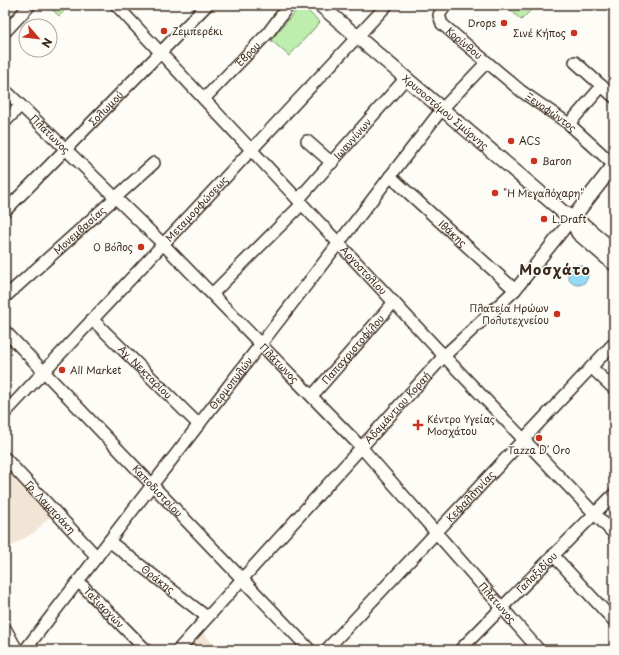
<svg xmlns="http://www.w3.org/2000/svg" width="619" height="655" font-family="'Playpen Sans',sans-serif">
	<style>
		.built { fill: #f1e5d5 }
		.green { fill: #bdeead; stroke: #7c8c66 }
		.water { fill: #94daf6; stroke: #7094a0 }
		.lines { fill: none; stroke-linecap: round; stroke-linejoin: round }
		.minor-casing { stroke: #3b2a1e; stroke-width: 14 }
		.major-casing { stroke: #3b2a1e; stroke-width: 16 }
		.minor { stroke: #fdfcf7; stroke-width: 11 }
		.major { stroke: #fdfcf7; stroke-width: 13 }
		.poi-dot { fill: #c8321e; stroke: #fdfcf7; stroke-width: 1.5 }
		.labels { text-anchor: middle; stroke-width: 3; stroke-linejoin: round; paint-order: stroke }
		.poi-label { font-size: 10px; fill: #3b2a1e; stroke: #fdfcf7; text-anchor: start }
		.street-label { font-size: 10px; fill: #3b2a1e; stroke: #fdfcf7 }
		.district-label { font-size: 14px; font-weight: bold; letter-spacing: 1px; fill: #3b2a1e; stroke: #fdfcf7 }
	</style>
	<rect width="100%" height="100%" fill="#fdfcf7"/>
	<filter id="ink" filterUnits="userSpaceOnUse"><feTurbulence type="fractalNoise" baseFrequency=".025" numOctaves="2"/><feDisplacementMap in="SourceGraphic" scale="8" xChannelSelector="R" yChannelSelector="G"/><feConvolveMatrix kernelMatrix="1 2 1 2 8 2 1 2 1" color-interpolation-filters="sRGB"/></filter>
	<g filter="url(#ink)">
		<path class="built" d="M5,462l48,51 -17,18 -31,19z
			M203,633l17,17h-32z"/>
		<path class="green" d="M48,5h22l-11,11z
			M301,5l19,17 -31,34 -18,-16z
			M505,5h31l-15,15z"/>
		<path class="water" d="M568 275a10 10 0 1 1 20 0a10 10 0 1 1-20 0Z"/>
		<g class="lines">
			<g class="minor-casing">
				<g id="minor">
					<path id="s1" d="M116,5l328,351 170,178"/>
					<path id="s2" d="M446,5l-7,10 3,9 79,67 48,33 45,41"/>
					<path d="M5,32l25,-27"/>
					<path d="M575,62l39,35"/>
					<path id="s3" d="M5,90l158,154 198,203 178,203"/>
					<path id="s4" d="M204,99l64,-66 21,-28"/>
					<path d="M5,122l15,-16"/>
					<path d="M569,124l33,-38"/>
					<path d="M307,141l25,22"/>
					<path id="s5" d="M390,176l125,114"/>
					<path id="s6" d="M298,200l108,-122"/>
					<path id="s7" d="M5,211l202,-206"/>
					<path d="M212,294l90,-90"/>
					<path id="s8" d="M5,297l149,-134"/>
					<path id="s9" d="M92,319l107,106"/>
					<path id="s10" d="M5,331l305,319"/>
					<path d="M591,367l23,22"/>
					<path id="s11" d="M312,396l82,-94"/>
					<path id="s12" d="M5,413l382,-408"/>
					<path id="s13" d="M5,458l92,99"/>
					<path id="s14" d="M109,541l98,76"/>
					<path d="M553,555l61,66"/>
					<path id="s15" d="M78,581l68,69"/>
					<path d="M5,628l12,22"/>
					<path id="s16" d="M25,650l417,-541 44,-46"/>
					<path id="s17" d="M178,650l266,-294 71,-66 57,-71"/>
					<path id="s18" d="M326,650l288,-307"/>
					<path id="s19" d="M460,650l154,-156"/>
				</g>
			</g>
			<g class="major-casing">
				<g id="major">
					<path id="s20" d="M320,5l243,207 22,14 29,25"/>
					<path d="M572,219l42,-54"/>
					<path d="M572,219l6,14 36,31"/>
				</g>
			</g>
			<use href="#minor" class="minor"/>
			<use href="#major" class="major"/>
		</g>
	</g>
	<g class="poi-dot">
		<circle cx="504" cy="23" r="4"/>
		<circle cx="164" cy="31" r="4"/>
		<circle cx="574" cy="33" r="4"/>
		<circle cx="511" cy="141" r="4"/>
		<circle cx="534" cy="161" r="4"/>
		<circle cx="495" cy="193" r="4"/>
		<circle cx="544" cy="219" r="4"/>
		<circle cx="141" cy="247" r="4"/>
		<circle cx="557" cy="314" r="4"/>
		<circle cx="62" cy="370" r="4"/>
		<path d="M416 419h4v4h4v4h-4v4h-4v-4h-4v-4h4z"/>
		<circle cx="539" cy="438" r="4"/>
	</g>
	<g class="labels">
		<g class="poi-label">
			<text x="496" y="27" text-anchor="end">Drops</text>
			<text x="172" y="35">Ζεμπερέκι</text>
			<text x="566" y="37" text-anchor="end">Σινέ Κήπος</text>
			<text x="519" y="145">ACS</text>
			<text x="542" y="165">Baron</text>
			<text x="503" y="197">"Η Μεγαλόχαρη"</text>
			<text x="552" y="223">L.Draft</text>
			<text x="133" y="251" text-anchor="end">Ο Βόλος</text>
			<text x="549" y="312" text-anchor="end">Πλατεία Ηρώων<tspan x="549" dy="12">Πολυτεχνείου</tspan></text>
			<text x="70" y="374">All Market</text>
			<text x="427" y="423">Κέντρο Υγείας<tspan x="427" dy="12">Μοσχάτου</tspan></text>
			<text x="539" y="454" text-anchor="middle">Tazza D' Oro</text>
		</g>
		<g class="street-label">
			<text dy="4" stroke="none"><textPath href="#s2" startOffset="51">Κορίνθου</textPath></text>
			<text dy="4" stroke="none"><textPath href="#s4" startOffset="63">Έβρου</textPath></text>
			<text dy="4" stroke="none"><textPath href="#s7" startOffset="144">Σολωμού</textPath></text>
			<text dy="4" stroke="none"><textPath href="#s20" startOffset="165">Χρυσοστόμου Σμύρνης</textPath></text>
			<text dy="4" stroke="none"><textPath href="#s2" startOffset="162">Ξενοφώντος</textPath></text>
			<text dy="4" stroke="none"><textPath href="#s3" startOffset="63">Πλάτωνος</textPath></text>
			<text dy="4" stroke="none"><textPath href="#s6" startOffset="82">Ιωαννίνων</textPath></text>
			<text dy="4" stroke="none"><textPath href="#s12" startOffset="280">Μεταμορφώσεως</textPath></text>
			<text dy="4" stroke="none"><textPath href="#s8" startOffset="100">Μονεμβασίας</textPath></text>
			<text dy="4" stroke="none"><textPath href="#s5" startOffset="85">Ιθάκης</textPath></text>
			<text dy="4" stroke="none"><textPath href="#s1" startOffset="363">Αργοστολίου</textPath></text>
			<text dy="4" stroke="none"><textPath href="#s11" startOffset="62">Παπαχριστοφίλου</textPath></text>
			<text dy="4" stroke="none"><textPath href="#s3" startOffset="387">Πλάτωνος</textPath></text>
			<text dy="4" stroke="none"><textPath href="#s9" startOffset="75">Αγ. Νεκταρίου</textPath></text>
			<text dy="4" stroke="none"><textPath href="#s16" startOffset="337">Θερμοπυλών</textPath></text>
			<text dy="4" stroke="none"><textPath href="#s17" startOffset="327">Αδαμάντιου Κοραή</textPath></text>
			<text dy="4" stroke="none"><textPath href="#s10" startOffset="221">Καποδιστρίου</textPath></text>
			<text dy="4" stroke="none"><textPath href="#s18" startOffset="211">Κεφαλληνίας</textPath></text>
			<text dy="4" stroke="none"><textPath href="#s13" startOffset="67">Γρ. Λαμπράκη</textPath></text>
			<text dy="4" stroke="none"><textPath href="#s19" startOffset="109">Γαλαξιδίου</textPath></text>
			<text dy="4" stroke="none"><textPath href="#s14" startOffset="62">Θράκης</textPath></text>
			<text dy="4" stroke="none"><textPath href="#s3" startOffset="711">Πλάτωνος</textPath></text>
			<text dy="4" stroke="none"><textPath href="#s15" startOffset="37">Ταξιαρχών</textPath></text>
		</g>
		<g class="district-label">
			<text x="555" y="275">Μοσχάτο</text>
		</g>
	</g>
	<rect width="619" height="655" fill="none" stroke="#fdfcf7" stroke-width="20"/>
	<rect x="10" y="10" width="599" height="635" fill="none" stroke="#3b2a1e" stroke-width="1.5" filter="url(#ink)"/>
	<g transform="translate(38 38) rotate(118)"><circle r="19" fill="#fdfcf7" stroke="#afa8a0"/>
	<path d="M0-3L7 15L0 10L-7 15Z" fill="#c8321e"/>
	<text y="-6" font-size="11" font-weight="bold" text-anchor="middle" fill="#3b2a1e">N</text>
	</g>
</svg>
